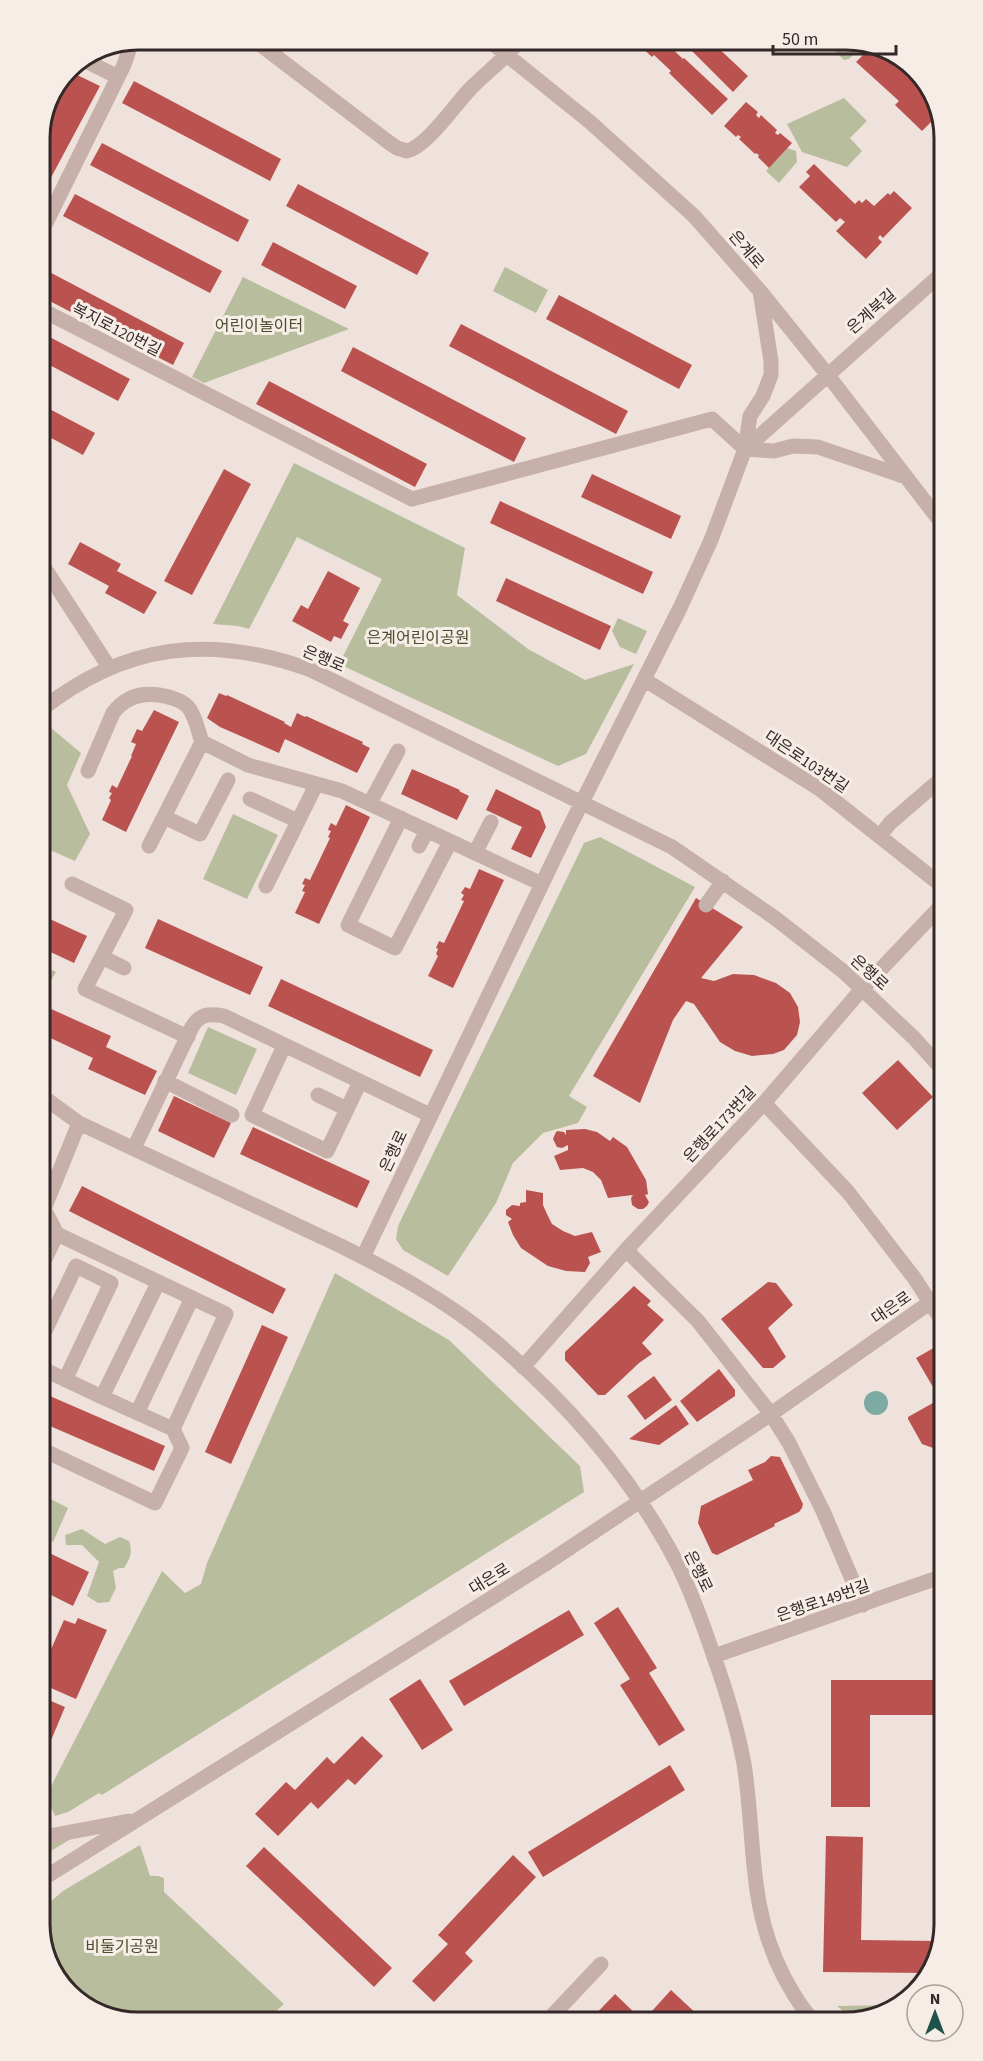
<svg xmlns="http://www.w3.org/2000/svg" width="983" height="2061" font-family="'Source Sans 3','Noto Sans KR',sans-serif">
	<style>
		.green { fill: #b8bd9d }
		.water { fill: #7daaa3 }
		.building { fill: #ba534f }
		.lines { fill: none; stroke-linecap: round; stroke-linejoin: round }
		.minor { stroke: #c6b0a9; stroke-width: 15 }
		.labels { text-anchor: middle; stroke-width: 6; stroke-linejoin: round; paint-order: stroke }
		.street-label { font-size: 16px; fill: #342928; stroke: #f7ede7 }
		.park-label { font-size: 16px; fill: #4a502e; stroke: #f7ede7 }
		.rim { fill: none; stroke: #342928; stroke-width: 3 }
	</style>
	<rect width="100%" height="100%" fill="#efe2dc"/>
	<path class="green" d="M822,39h30l12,5 -15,15 -5,1z
		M844,98l23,23 -17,17 12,13 -15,16 -45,-15 -15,-28z
		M787,148l9,3 1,11 -18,21 -13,-12z
		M505,267l43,23 -12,23 -43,-22z
		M243,277l106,52 -145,54 -12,-6z
		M294,463l171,85 -8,47 71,54 57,31 49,-16 -48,90 -28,12 -219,-102 43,-85 -85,-42 -48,92 -11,-3 -25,-2z
		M618,618l29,13 -11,23 -16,-7 -8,-16z
		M51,728l30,25 -14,32 23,49 -15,27 -34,-15v-109z
		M233,814l45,21 -31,64 -44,-20z
		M600,837l95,50 -126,209 18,11 -9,16 -35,10 -30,30 -17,40 -48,73 -45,-26 -7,-11 2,-13 186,-383z
		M42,965l14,7 -14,24z
		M208,1027l49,22 -21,46 -48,-22z
		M335,1273l114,67 131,126 4,26 -482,303 -3,-2 -31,19 -13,4 -9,-20 116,-225 23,22 16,-9 6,-21z
		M43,1495l25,13 -15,34 -10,-5z
		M82,1529l23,15 15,-7 9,4c4,11 1,18 -5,27h-5l-6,3 3,17 -7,14 -11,1 -11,-7 12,-34 -17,-17h-16l-1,-10z
		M86,1830l-42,25v-14z
		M140,1845l10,31h8l6,2v14l120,112 -19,17 -134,1 -54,-21 -33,-46v-48l19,-16z
		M893,2005l-16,12h-27l-13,-11z"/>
	<path class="water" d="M864 1403a12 12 0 1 1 24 0a12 12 0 1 1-24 0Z"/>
	<path class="building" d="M637,39h28l2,2 -1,2 17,16 1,-1 44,41 -16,16 -43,-42 2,-2 -17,-16 -2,2 -14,-13 2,-2z
		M680,39h24l5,5 3,-2 36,34 -15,16z
		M866,44l17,7 34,33 3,-4 19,26v5l-4,4 -2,-2 -3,3 4,3 -12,12 -27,-26 4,-4 -43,-39 11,-11 -4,-4z
		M73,73l27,13 -61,114v-62z
		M134,81l147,78 -11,22 -148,-78z
		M746,102l12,10 -2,3 3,3 2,-3 16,15 -2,3 3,2 2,-2 12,10 -23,25 -11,-11 1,-2 -3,-2 -1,1 -16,-15 2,-2 -3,-2 -2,2 -12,-11z
		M102,143l147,77 -11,22 -148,-77z
		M814,164l41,40 4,-4 3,3 4,-4 8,7 14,-13 2,2 4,-4 18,17 -29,30 -3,-3 -2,3 4,4 -16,17 -30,-28 9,-9 -5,-4 -4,4 -37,-35 11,-11 -4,-4z
		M298,184l131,69 -12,22 -131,-69z
		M75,194l147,77 -12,22 -147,-77z
		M273,242l84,44 -12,23 -84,-44z
		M40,267l144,76 -11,22 -133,-69z
		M559,295l133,70 -13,24 -133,-70z
		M461,324l167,87 -12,23 -167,-88z
		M40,332l90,47 -12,22 -78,-41z
		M353,347l173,91 -12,24 -173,-91z
		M269,381l158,83 -12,23 -159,-83z
		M40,404l55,29 -12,22 -43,-23z
		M224,469l27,15 -59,111 -28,-14z
		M592,474l89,42 -10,23 -90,-42z
		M500,501l153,71 -10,22 -153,-71z
		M80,542l41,22 -4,7 40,21 -13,22 -39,-21 4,-7 -41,-22z
		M328,571l32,17 -17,33 6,3 -8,15 -7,-3 -3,6 -39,-21 9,-16 7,4z
		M506,578l105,48 -11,24 -104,-49z
		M219,693l7,3 1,-1 58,27 -1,1 7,4 6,-14 8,4 1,-1 57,26 -1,2 8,4 -13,25 -72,-34 -6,14 -59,-26 -13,-9z
		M154,710l25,12 -53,110 -24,-12 9,-20 -2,-2 3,-5 -3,-1 3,-7 5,3 15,-32h-1l5,-12 -5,-2 6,-13 5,2z
		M412,769l48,21 -1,1 10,5 -12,24 -56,-26z
		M496,789l44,22 6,16 -15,31 -20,-9 11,-22 -36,-17z
		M346,805l24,12 -51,107 -24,-11 10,-21 -3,-1 3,-6 -3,-1 3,-6 5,2 20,-42 -2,-1 3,-6 -3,-1 1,-3 2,-4 5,3z
		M479,869l25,11 -51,108 -25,-12 10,-20 -2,-2 2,-5 -2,-1 3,-7 5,2 20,-42 -3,-1 3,-5 -3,-2 4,-6 5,2z
		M696,898l47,29 -42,51 13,3 19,-7 21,1 22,8 14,10 8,14 2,15 -3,13 -13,15 -11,4 -21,2 -17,-5 -15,-9 -26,-38 -8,-3 -13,19 -33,83 -47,-27z
		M41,915l46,21 -13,27 -32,-15z
		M158,919l105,48 -13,28 -105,-47z
		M281,979l152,71 -13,27 -152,-71z
		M49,1008l62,28 -5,11 51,24 -12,24 -57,-26 5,-11 -51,-24v-11z
		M898,1060l35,37 -36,33 -35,-37z
		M174,1096l57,27 -17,35 -56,-27z
		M253,1127l117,54 -13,27 -117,-54z
		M585,1129l12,3 13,9 3,-4 14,10 19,33 2,14 -3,1 4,7 -2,4 -4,3h-5l-6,-4 -1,-7 2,-3 -25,3 -7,-18 -8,-8 -10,-4 -23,2 -6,-14 14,-6v-5l-6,3 -5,-1 -4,-8 2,-5 2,-3 7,1 2,3v-5z
		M82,1186l204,103 -13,25 -204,-103z
		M526,1190l17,3v12l4,9 5,10 11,7 12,5 17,-4 9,20 -13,5 2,6 -5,9 -19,-1 -18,-5 -27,-18 -8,-13 -5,-13 4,-3 -6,-4v-5l6,-5 8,1v-3l6,-1z
		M768,1282l8,1 17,22 -25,23 18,29 -13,11h-10l-42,-49z
		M634,1286l17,15 -4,4 17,15 -22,23 10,11 -13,9 -34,32h-7l-33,-35v-8z
		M262,1325l26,12 -57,127 -26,-12z
		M937,1346l5,1 1,95 -10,6 -11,-4 -14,-25v-2l32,-18 -24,-41z
		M719,1369l16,21v6l-38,26 -17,-21z
		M654,1376l18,24 -27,20 -18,-24z
		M43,1393l122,53 -11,25 -111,-48z
		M676,1405l13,19 -30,21 -30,-6z
		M771,1456l9,1 23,47 -1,4 -3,4 -25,12 1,2 -58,29 -5,-2 -14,-30 3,-17 52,-26 -5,-10 17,-8z
		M943,1468v20l-5,-10z
		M43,1550l46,22 -16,34 -30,-15z
		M618,1607l39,61 -8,5 36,57 -26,16 -39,-61 10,-6 -36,-56z
		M569,1610l15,25 -120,71 -15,-25z
		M78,1618l29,12 -31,69 -32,-14v-20l20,-45 11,4z
		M420,1679l33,51 -31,20 -33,-51z
		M831,1680h112v35h-73v92h-39z
		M44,1698l21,9 -21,50z
		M362,1736l21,20 -28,29 -7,-6 -30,30 -7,-7 -33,34 -23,-22 31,-32 9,8 32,-33 7,7z
		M670,1765l15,25 -142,87 -15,-25z
		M826,1836l37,1 -2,103 77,1 -11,32 -104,-1z
		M264,1847l128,121 -18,19 -128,-121z
		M513,1855l23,22 -71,76 8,8 -39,41 -22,-21 36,-37 -10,-9z
		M671,1990l30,28h-40l-9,-7z
		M615,1994l23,22 -2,2 -45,1z"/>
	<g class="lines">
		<path class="minor" d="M253,39l134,102 10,7 10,3c20,-5 48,-46 63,-62 17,-17 36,-31 51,-50
			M487,39l103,83 104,94 66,75 67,83 113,147
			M86,61l32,16
			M39,237l85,-172 8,-24
			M40,309l372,190 300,-80 33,30 29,2 19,-5 25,1 85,29
			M745,449l194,-173
			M40,561l69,106
			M645,680l176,110 120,95
			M41,710c84,-67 170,-76 270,-40l361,177 103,71 69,54 70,66 27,30
			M88,771l25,-58c15,-20 36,-22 59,-15 6,2 12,4 16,9 8,9 10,25 14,35l46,23 94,26 200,93
			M250,799l48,22
			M370,803l28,-52
			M164,817l36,17 28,-54
			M401,818l-53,107 47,23 55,-106
			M880,836l10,-13 51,-44
			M149,846l53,-104
			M419,846l8,-15
			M475,853l16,-31
			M72,884l54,26 -41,79 103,48
			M266,886l50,-101
			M706,905l17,-24
			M102,957l22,11
			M284,1046l-32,69 75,36 33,-69
			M165,1081l67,34
			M318,1095l29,14
			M42,1096l37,27 262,123c52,26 106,55 150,92 75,63 142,140 187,227 14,29 25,59 35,89 13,36 24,72 31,110 12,76 3,142 40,213 8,14 15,28 26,40
			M764,1103l84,89 67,87 27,42
			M134,1148l58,-121c8,-13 17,-14 32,-11l206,99
			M57,1234l169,80 -53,115 -71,-32 56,-114
			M626,1250l72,71 73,93 18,29 34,68 40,94
			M363,1257l204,-425 113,-224 31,-68 34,-91 5,-33 13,-20 8,-21v-14l-11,-70
			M42,1265l15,-31 -13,-25 35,-86
			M43,1335l33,-69 35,17 -46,97
			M523,1367l103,-117 138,-147 98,-114 79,-83
			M43,1369l59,28
			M137,1413l55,-115
			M43,1450l112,53 27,-55 -9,-19
			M714,1656l229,-80
			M44,1837l85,-16
			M44,1878l500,-313 227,-151 171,-120
			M549,2019l52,-55"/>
	</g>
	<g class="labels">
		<g class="street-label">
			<text transform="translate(747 249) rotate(49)" y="6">은계로</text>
			<text transform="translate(871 311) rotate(-41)" y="6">은계북길</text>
			<text transform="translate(117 329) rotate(27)" y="6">복지로120번길</text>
			<text transform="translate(324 658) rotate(23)" y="6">은행로</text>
			<text transform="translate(807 761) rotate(34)" y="6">대은로103번길</text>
			<text transform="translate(870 972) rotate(42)" y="6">은행로</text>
			<text transform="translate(719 1124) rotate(-47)" y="6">은행로173번길</text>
			<text transform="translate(393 1151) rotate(-65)" y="6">은행로</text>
			<text transform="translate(891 1307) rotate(-35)" y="6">대은로</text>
			<text transform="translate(699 1571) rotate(64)" y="6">은행로</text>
			<text transform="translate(489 1578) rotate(-32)" y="6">대은로</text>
			<text transform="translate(823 1600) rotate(-19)" y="6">은행로149번길</text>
		</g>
		<g class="park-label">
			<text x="259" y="331">어린이놀이터</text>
			<text x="418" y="643">은계어린이공원</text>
			<text x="122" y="1952">비둘기공원</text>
		</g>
	</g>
	<path d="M0 0H983V2061H0ZM138 50H846A88 88 0 0 1 934 138V1924A88 88 0 0 1 846 2012H138A88 88 0 0 1 50 1924V138A88 88 0 0 1 138 50Z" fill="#f7ede7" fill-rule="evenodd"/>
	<path class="rim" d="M138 50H846A88 88 0 0 1 934 138V1924A88 88 0 0 1 846 2012H138A88 88 0 0 1 50 1924V138A88 88 0 0 1 138 50Z"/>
	<g transform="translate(935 2013)"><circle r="28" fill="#f7ede7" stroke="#a99f9b" stroke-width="1.5"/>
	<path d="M0-4.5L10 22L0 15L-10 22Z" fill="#21514b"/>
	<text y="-9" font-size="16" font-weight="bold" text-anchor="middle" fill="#342928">N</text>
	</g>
	<path d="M773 45v9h123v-9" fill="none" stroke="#342928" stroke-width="3"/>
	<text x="782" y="45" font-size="18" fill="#342928" stroke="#f7ede7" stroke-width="4.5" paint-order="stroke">50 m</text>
</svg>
